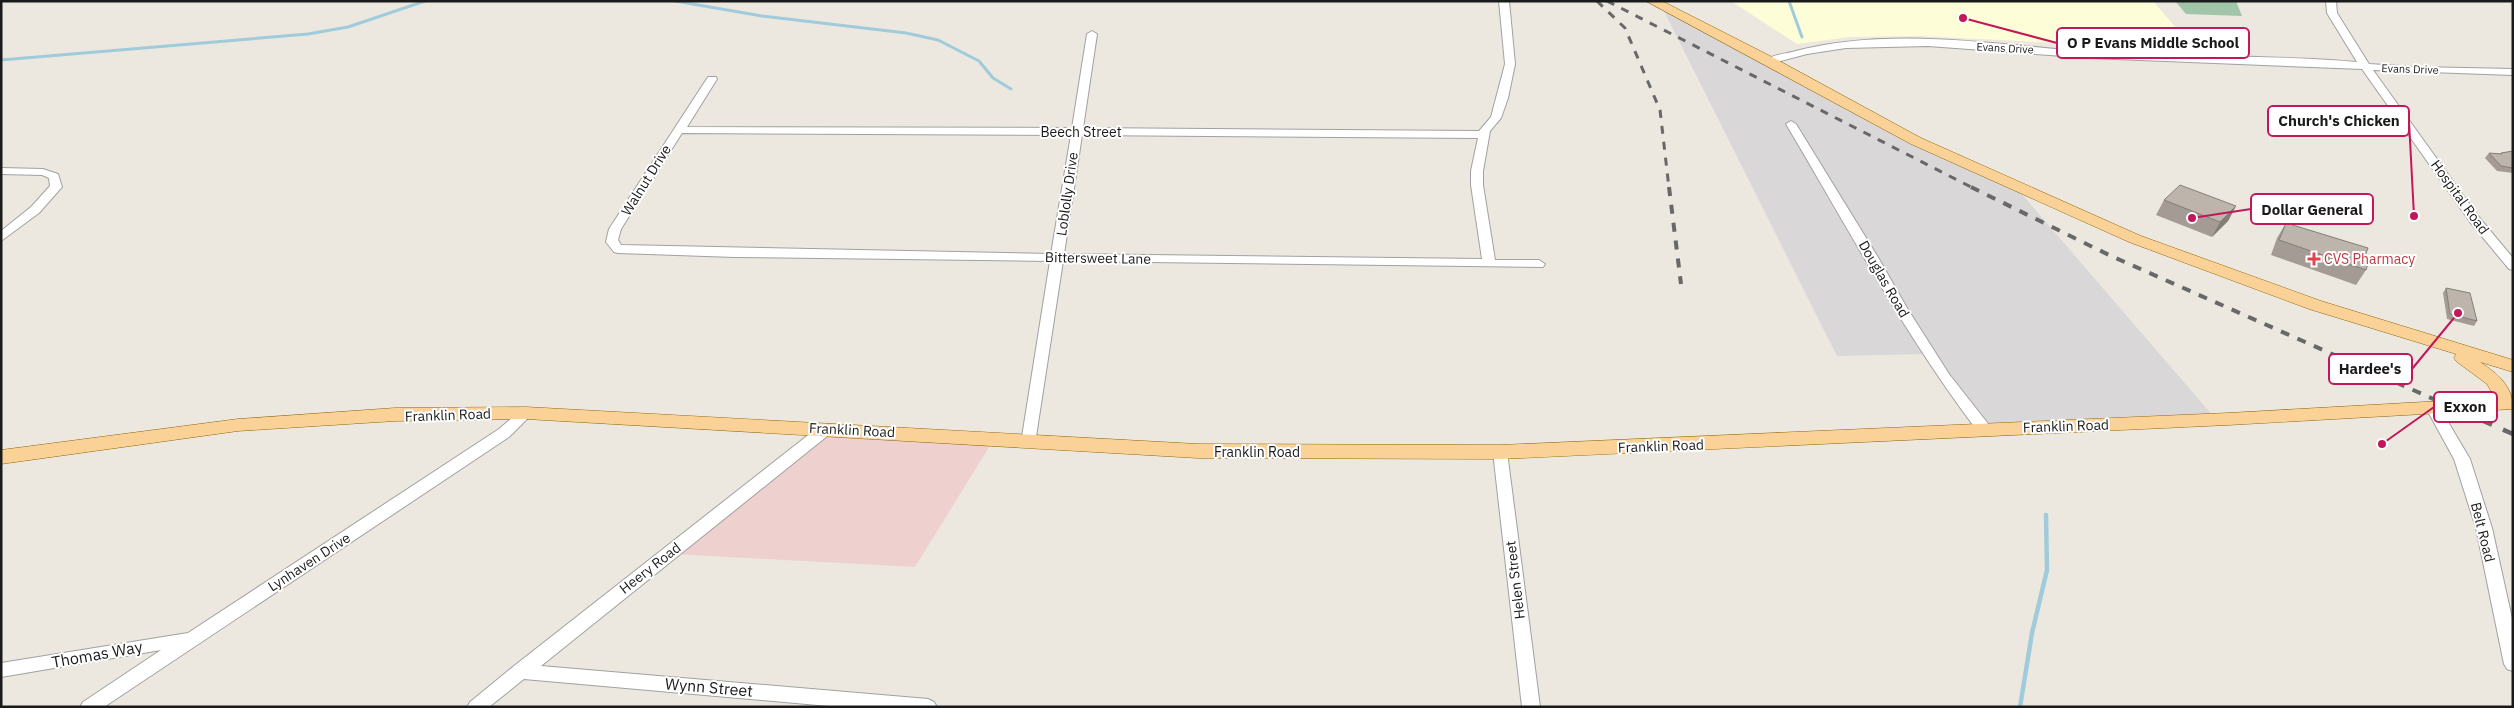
<svg xmlns="http://www.w3.org/2000/svg" width="2514" height="708" font-family="'IBM Plex Sans',sans-serif">
	<style>
		.residential { fill: #d9d7d7 }
		.commercial { fill: #eed0ce }
		.education { fill: #fdfed7 }
		.cemetery { fill: #a1c5a8 }
		.lines { fill: none; stroke-linecap: round; stroke-linejoin: round }
		.stream-far1 { stroke: #a0cbda; stroke-width: 3 }
		.stream { stroke: #a0cbda; stroke-width: 4.5 }
		.minor-casing { stroke: #a1a1a1; stroke-width: 2 }
		.major-casing { stroke: #8f6402; stroke-width: 1 }
		.minor { fill: #fff; fill-rule: evenodd }
		.major { fill: #fad297; fill-rule: evenodd }
		.rail-far2 { stroke: #686868; stroke-width: 3; stroke-dasharray: 8 8; stroke-linecap: butt }
		.rail-far1 { stroke: #686868; stroke-width: 4; stroke-dasharray: 9 9; stroke-linecap: butt }
		.rail { stroke: #686868; stroke-width: 4.5; stroke-dasharray: 12 12; stroke-linecap: butt }
		.wall { fill: #a39b94 }
		.shaded-wall { fill: #847e78 }
		.building { fill: #bdb4ac; stroke: #847e78 }
		.health-dot { fill: #e0444e; stroke: #fff; stroke-width: 2 }
		.labels { text-anchor: middle; stroke-width: 4; stroke-linejoin: round; paint-order: stroke }
		.far-street-label { font-size: 11px; fill: #1a1a1a; stroke: #fff }
		.street-label { font-size: 14px; fill: #1a1a1a; stroke: #fff }
		.health-label { font-size: 14px; fill: #be3a42; stroke: #fff; text-anchor: start }
		.near-street-label { font-size: 16px; fill: #1a1a1a; stroke: #fff }
		.leader { fill: none; stroke: #c2185b; stroke-width: 2 }
		.callout-dot { fill: #c2185b; stroke: #fff; stroke-width: 2 }
		.callout { fill: #fff; stroke: #c2185b; stroke-width: 2 }
		.callout-label { font-size: 15px; text-anchor: middle; font-weight: bold; fill: #1a1a1a }
	</style>
	<rect width="100%" height="100%" fill="#ece8e0"/>
	<path class="residential" d="M1661,5l285,151 67,28 207,240 -232,12 -59,-82 -92,2z"/>
	<path class="commercial" d="M825,426l169,13 -79,128 -243,-13z"/>
	<path class="education" d="M1731,1h422l42,49 -274,-14 -72,1 -52,7z"/>
	<path class="cemetery" d="M2175,1h61l6,15 -56,-2z"/>
	<g class="lines">
		<path class="stream-far1" d="M675,1l87,15 144,17 32,7 41,21 14,17 18,11
			M1789,1l13,36
			M1,60l307,-26 40,-7 77,-26"/>
		<path class="stream" d="M2020,707l12,-74 15,-63 -1,-55"/>
		<g class="minor-casing">
			<path id="minor" d="M1499,1h10l6,63 -7,34 -7,20 -11,13 -7,40v14l12,75h44l6,4 -2,3 -480,-6 -28,182 -2,4h-10l-2,-4 29,-182 -315,-4 -117,-4 -4,-1 -8,-10 3,-13 99,-152h8l1,2 -30,48 385,1 15,-94 5,-3 5,3 -14,94 396,3 12,-14 14,-53zM682,133l389,2 -20,119 -430,-9 -3,-5 3,-11zM1082,135l396,3 -7,33v14l11,74 -418,-5z
				M2326,1h10l1,12 32,51 48,3 96,2v6l-140,-5 105,146 35,42v12l-4,-1 -39,-47 -108,-153 -271,-11 -163,-12 -82,2 -39,6 -38,10 -5,-3c6,-6 20,-7 28,-9 107,-29 223,-3 331,2 78,3 157,1 234,8l-30,-49z
				M1791,121l5,3 83,135 28,49 42,66 40,51 2,4 -2,4h-10c-74,-97 -131,-205 -193,-309z
				M1,168l42,1 15,5 4,13 -23,26 -38,28v-10l30,-24 19,-21 -1,-8 -7,-3 -41,-1z
				M2433,403l5,2 32,54 22,69 21,95v48l-6,-2 -3,-5 -28,-136 -22,-69 -28,-51z
				M526,408l7,5 -24,24 -405,270h-24l3,-5 78,-52 -160,27v-14l187,-30 311,-204 22,-19z
				M826,424l5,1 2,4 -2,4 -290,233 387,33 6,3 3,5h-97l-316,-28 -35,28h-22l3,-5 44,-36 307,-241z
				M1500,447l5,1 2,4 33,255h-18l-29,-255 2,-4z"/>
		</g>
		<g class="major-casing">
			<path id="major" d="M1646,1h16l112,57 147,80 220,98 180,65 192,59v12l-33,-10c18,12 33,24 33,47l-285,16 -728,34 -302,-1 -672,-39 -131,2 -157,10 -237,33v-14l237,-31 157,-11 131,-1 672,37 302,1 728,-32 267,-15 -8,-14 -30,-22 -3,-4 2,-4 -147,-45 -180,-67 -218,-98z"/>
		</g>
		<use href="#minor" class="minor"/>
		<use href="#major" class="major"/>
		<path class="rail-far2" d="M1597,1l28,27 35,82 9,78
			M1607,1l366,187"/>
		<path class="rail-far1" d="M1669,187l12,97
			M1971,187l138,68 374,166"/>
		<path class="rail" d="M2481,420l32,14"/>
	</g>
	<path class="wall" d="M2513,151v22l-16,-2 -12,-13 4,-5 11,1 1,-1z
		M2164,200l72,6 -8,15 -16,16 -56,-22z
		M2286,223l79,33 1,14 -10,15 -85,-30 6,-17z
		M2446,288l31,33 -3,5 -27,-7 -4,-26z"/>
	<path class="shaded-wall" d="M2236,206l-8,15 -16,16 8,-15z"/>
	<path class="building" d="M2513,151v17l-12,-2 -12,-13 13,1 -1,-1z
		M2180,185l56,21 -16,16 -56,-22z
		M2286,223l82,25 -3,8 5,1 -4,13 -87,-30z
		M2446,288l24,5 7,28 -27,-7z"/>
	<path class="health-dot" d="M2311.5 251.5h5v5h5v5h-5v5h-5v-5h-5v-5h5z"/>
	<g class="labels">
		<g class="far-street-label">
			<text transform="translate(2005 48) rotate(3)" y="4">Evans Drive</text>
			<text transform="translate(2410 69) rotate(2)" y="4">Evans Drive</text>
		</g>
		<g class="street-label">
			<text x="1081" y="137">Beech Street</text>
			<text transform="translate(646 180) rotate(-58)" y="5">Walnut Drive</text>
			<text transform="translate(1067 194) rotate(-82)" y="5">Loblolly Drive</text>
			<text transform="translate(2460 197) rotate(54)" y="5">Hospital Road</text>
			<text transform="translate(1098 258) rotate(1)" y="5">Bittersweet Lane</text>
			<text transform="translate(1884 279) rotate(60)" y="5">Douglas Road</text>
			<text transform="translate(448 415) rotate(-2)" y="5">Franklin Road</text>
			<text transform="translate(2066 426) rotate(-2)" y="5">Franklin Road</text>
			<text transform="translate(852 430) rotate(3)" y="5">Franklin Road</text>
			<text transform="translate(1661 446) rotate(-2)" y="5">Franklin Road</text>
			<text x="1257" y="457">Franklin Road</text>
			<text transform="translate(2483 532) rotate(76)" y="5">Belt Road</text>
			<text transform="translate(309 562) rotate(-33)" y="5">Lynhaven Drive</text>
			<text transform="translate(650 568) rotate(-38)" y="5">Heery Road</text>
			<text transform="translate(1515 580) rotate(-97)" y="5">Helen Street</text>
		</g>
		<g class="health-label">
			<text x="2324" y="264">CVS Pharmacy</text>
		</g>
		<g class="near-street-label">
			<text transform="translate(97 654) rotate(-10)" y="6">Thomas Way</text>
			<text transform="translate(709 687) rotate(5)" y="6">Wynn Street</text>
		</g>
	</g>
	<path class="leader" d="M1963 18L2057 43M2414 216L2409 121M2192 218L2251 209M2458 313L2412 369M2382 444L2434 407"/>
	<g class="callout-dot">
		<circle cx="1963" cy="18" r="5"/>
		<circle cx="2414" cy="216" r="5"/>
		<circle cx="2192" cy="218" r="5"/>
		<circle cx="2458" cy="313" r="5"/>
		<circle cx="2382" cy="444" r="5"/>
	</g>
	<g class="callout">
		<rect x="2057" y="28" width="192" height="30" rx="5"/>
		<rect x="2268" y="106" width="141" height="30" rx="5"/>
		<rect x="2251" y="194" width="122" height="30" rx="5"/>
		<rect x="2329" y="354" width="83" height="30" rx="5"/>
		<rect x="2434" y="392" width="63" height="30" rx="5"/>
	</g>
	<g class="callout-label">
		<text x="2153" y="48">O P Evans Middle School</text>
		<text x="2339" y="126">Church's Chicken</text>
		<text x="2312" y="215">Dollar General</text>
		<text x="2370" y="374">Hardee's</text>
		<text x="2465" y="412">Exxon</text>
	</g>
	<rect width="2514" height="708" fill="none" stroke="#1a1a1a" stroke-width="5"/>
</svg>
